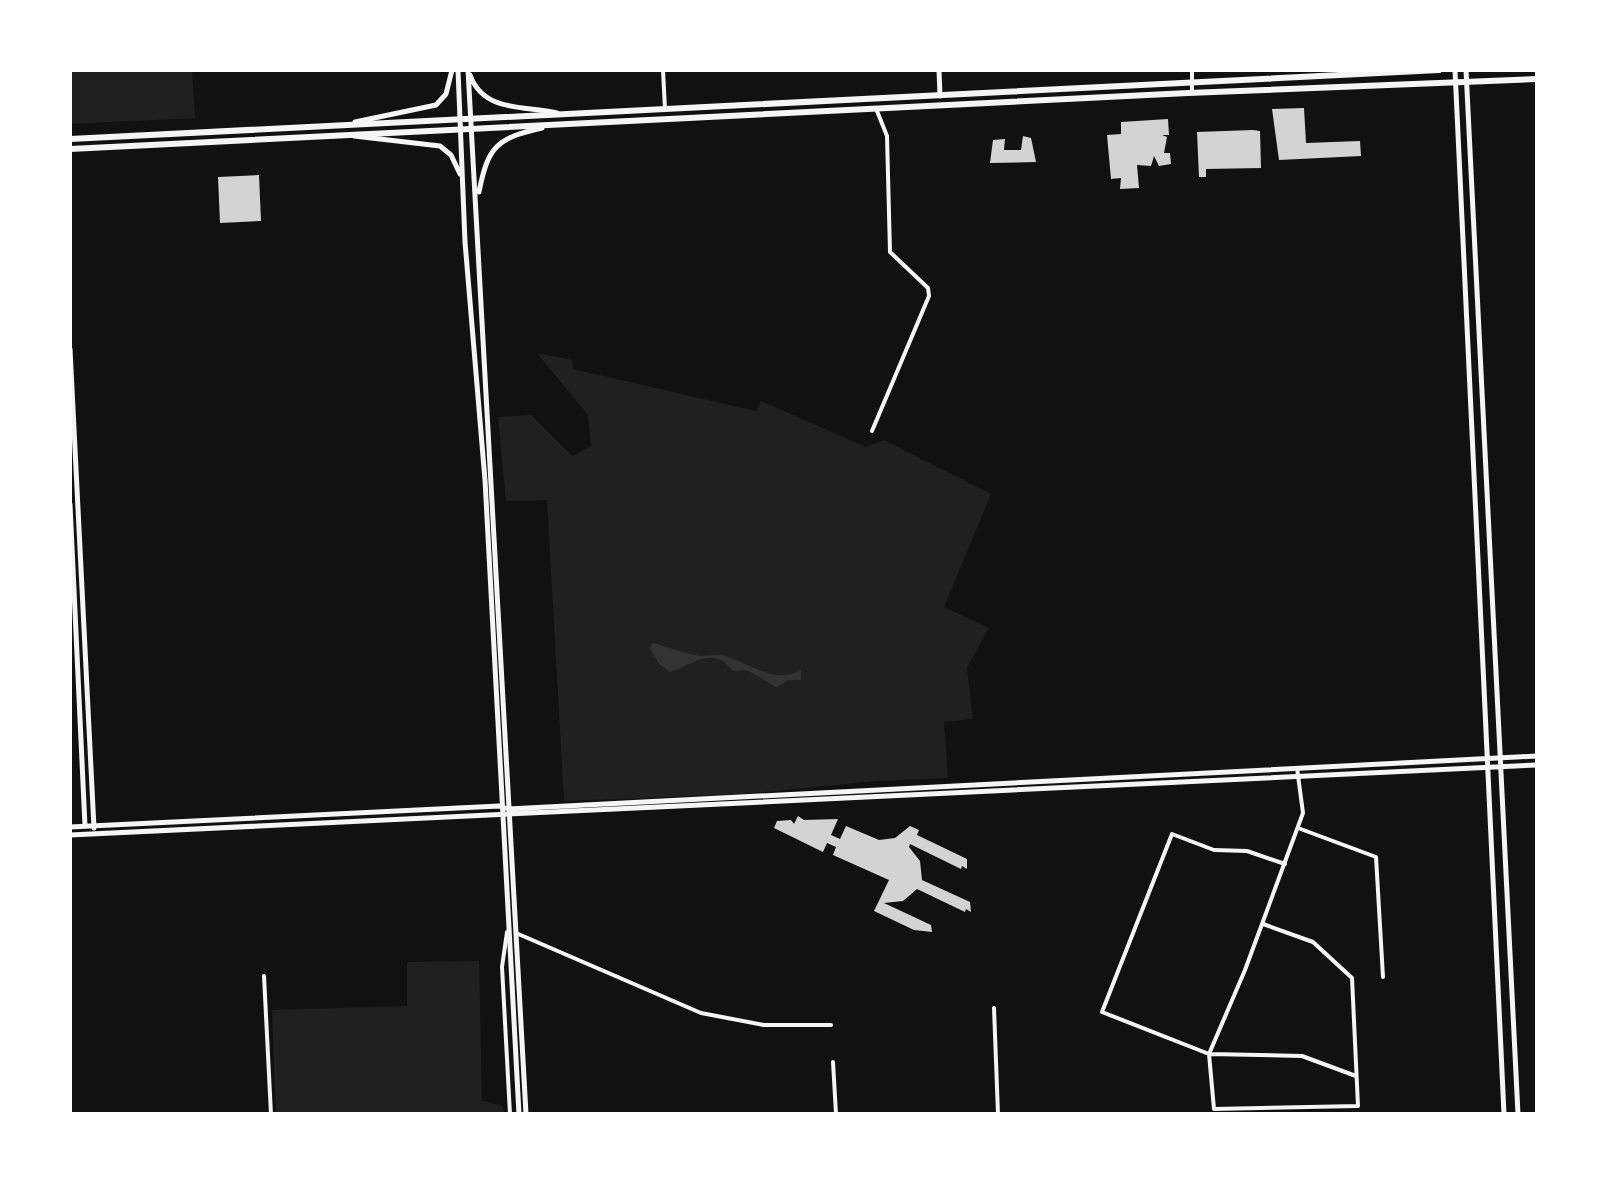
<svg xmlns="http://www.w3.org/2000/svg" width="1607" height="1184" font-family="'Sofia Sans Condensed',sans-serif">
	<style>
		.green { fill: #202020 }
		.water { fill: #333 }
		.building { fill: #d3d3d3 }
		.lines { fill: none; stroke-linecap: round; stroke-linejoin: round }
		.minor { stroke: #f5f5f5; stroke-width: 4 }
		.tertiary { stroke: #f5f5f5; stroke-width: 5 }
		.secondary { stroke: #f5f5f5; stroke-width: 5 }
		.primary { stroke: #f5f5f5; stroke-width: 6 }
	</style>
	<rect width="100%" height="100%" fill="#111"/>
	<path class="green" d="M70,70h122l3,48 -125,6z
		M537,353l35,7 1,9 183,42 5,-10 105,46 18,-7 107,54 -47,113 45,21 -22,40 6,51 -29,3 4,56 -72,3 -132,13 -180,7 -17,-301 -41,1 -8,-84 33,-2 41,41 19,-10 -3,-31z
		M479,961l3,140 21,5 1,8h-228l-4,-104 135,-4v-44z"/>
	<path class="water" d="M653,643c16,4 32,11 47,13 8,0 17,-2 25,0 25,7 49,29 76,14v10h-12l-13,7 -29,-17 -14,1c-20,-26 -39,-7 -63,1l-11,-8 -9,-16z"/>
	<path class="building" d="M1304,108l2,35 54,-2 1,15 -82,4 -7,-51z
		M1168,119l1,16h-7l5,2 -3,16h6l1,11 -12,2 -5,-10 -3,10 -14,-1 2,23 -19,1 1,-11 -10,1 -4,-44 14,-1v-12z
		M1253,130l7,1 1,37 -55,1v8h-7l-2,-45z
		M1023,136l8,2 5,24 -46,1 3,-23 12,-1 -1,11h17z
		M259,175l2,46 -41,2 -2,-46z
		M798,816l6,4 34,-1 -7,16 9,4 6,-13 33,14 16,-2 15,-12 9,4 -2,5 50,24v10l-5,-3 -1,3 -51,-25 -1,3 11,14 2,19 48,22 1,10 -5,-3 -1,3 -48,-23 -14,12 -19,2 47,22 1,7 -18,-2 -40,-19 15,-31 -56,-25 3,-8 -9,-4 -4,9 -49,-24 3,-7 14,-1 3,4z"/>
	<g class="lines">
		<path class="minor" d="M663,70l2,39
			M1192,70v23
			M872,431l57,-135 -1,-8 -38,-36 -3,-116 -10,-25
			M1298,828l78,29 7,120
			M1285,864l-38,-13 -33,-1 -42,-16 -70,178 107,42 93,2 54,20
			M1263,924l50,18 39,36 6,128 -144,3 -5,-55 36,-84 58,-157 -6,-45
			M507,932l-5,35 8,147
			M516,933l185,80 63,12h67
			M264,976l7,138
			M994,1008l4,106
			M833,1062l3,52"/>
		<path class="tertiary" d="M939,70l1,26
			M1455,70l49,1044
			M1466,70l52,1044
			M70,349l24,479
			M70,504l15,322
			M70,827l429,-21 9,3 1029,-53
			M70,835l1467,-70"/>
		<path class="secondary" d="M458,70l7,172 20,238 34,634
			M468,70l58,1044
			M470,75c14,38 54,30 87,38
			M355,122l81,-17 10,-11 6,-24
			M354,136l86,10 11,9 9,19
			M479,192c9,-46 18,-54 63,-64"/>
		<path class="primary" d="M70,139l1369,-69
			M70,149l1118,-56 349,-14"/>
	</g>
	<rect width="1607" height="1184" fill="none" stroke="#ffffff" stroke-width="144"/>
</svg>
